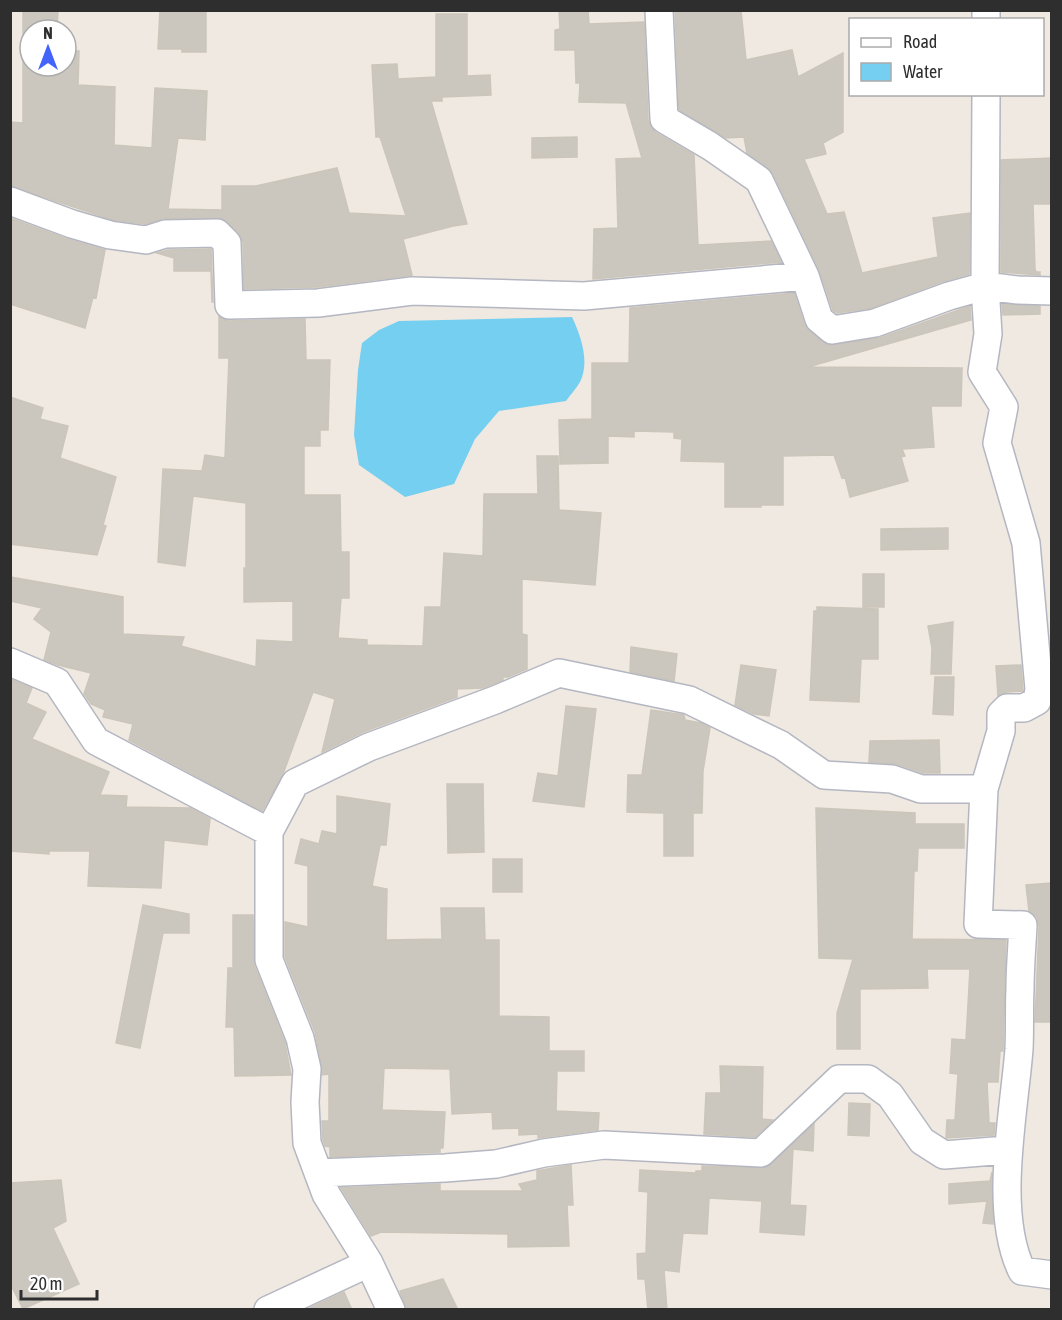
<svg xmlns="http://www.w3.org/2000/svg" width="1062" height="1320" font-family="'Asap Condensed',sans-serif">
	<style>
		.water { fill: #75cff0 }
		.building { fill: #cbc7bf; stroke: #cbc5ba; stroke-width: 1.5 }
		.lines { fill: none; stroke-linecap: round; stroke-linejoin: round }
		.minor-casing { stroke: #b4b7c1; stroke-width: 30 }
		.minor { stroke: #fff; stroke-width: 27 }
	</style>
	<rect width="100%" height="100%" fill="#efe9e1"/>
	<path class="water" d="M572,317c9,19 18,45 8,65 -4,7 -10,13 -14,19l-67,10 -24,28 -21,45 -49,13 -46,-32 -5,-30 4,-65 4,-27 17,-13 20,-9z"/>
	<path class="building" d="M23,10h35l-1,20h-27v36h36v-15h13l-1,34 37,2 -1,58 38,3 3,-60 52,3 -2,49 -27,-2 -10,71 54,1v-24h34l81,-18 12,45 57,3 -26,-79h-4l-4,-72 25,-1 1,15 38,-2v-63h31v62l23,-1 1,20 -49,2v4h-11l36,123 -14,2 -50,13 9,36 -95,12 -73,2 -1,-47 -5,-10 -15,-13 -58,-1 -20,6 -32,-4 -103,-34v-64l13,1z
		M160,10h46v42h-24v-3h-24z
		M559,10h29l1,14 55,-2 4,98 3,8 5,5 38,22 4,90 73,-4 10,21 -188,17 1,-50 24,-1 -2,-69 26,-1 -16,-55 -47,-1 1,-19h-4l-1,-33h-20v-20l5,-1z
		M675,10h66l5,50 46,-10 6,27 45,-24v79l-20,11 3,11 -22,5 23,55 17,-2 18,61 76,-16 -5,-39 37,-5 -1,61 -25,7 -73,27 -34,5 -4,-3 -14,-41 -46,-96 -26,-20 -3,-16 -18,1 -47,-28z
		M577,137v20l-45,1v-20z
		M1052,158v46h-19l2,65 1,3h4v3l-39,-3v-112z
		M10,218l57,21 38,11 -9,48 -3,-1 -8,31 -75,-24z
		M211,249l2,53h-1l-1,-31h-37v-13l-17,-5 11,-3z
		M794,293l10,31 5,7 19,14 52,-7 90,-32 1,14 -163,47 154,1 -1,38h-30l3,41 -32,2 3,7 -4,1 7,24 -58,16 -5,-20 -3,1 -8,-23 -51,1v49h-22v2h-36v-45l-44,-1 1,-22 -8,-1v-6l-40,-1v6l-26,-1v27l-48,1 -1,-44 33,-1v-56h37l1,-55z
		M1002,304l38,2v8l-37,1z
		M219,317l10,4 76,-2 1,41h24l-2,70h-8v16h-16v49h36l1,57h8v46h-8l-3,40 29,2v5l56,1 2,-39h16l3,-54 39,3 1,-62h54l-1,-38h21l1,54 42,3 -6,72 -73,-6v55l5,1v34l-19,8h-5v3l-21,8 -25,1v8l-94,35 -41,20 13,-53 -22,-7 -30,82 -21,37 -133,-71 4,-16 -30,-7 2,-7 -14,-6 -7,-10 7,-21 -33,-8 -14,-5 7,-28 -17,-13 8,-11 -32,-7v-24l113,20v37l61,3 -3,9 75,21 1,-27 36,2v-41l-49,1v-34h2v-65l-53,-7 -8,70 -27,-4 5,-93 39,2 3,-16 20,3 4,-100h-10z
		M10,397l33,11 -3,11 28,7 -8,32 56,19 -13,48 3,1 -9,29 -87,-11z
		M948,528v21l-67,1v-21z
		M863,574h21v33h-21z
		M817,607l61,2v50h-17l-2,43 -49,-2 4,-89h3z
		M953,622l-2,52h-20l1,-26 -4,-22z
		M631,647l46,7 -3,27 -44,-9z
		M741,665l35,5 -7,46 -15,-2 -19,-9z
		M1021,665l2,26 -16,1 -9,4 -2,-30z
		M935,677h19l-1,38 -20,-1z
		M10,679l22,9 -6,15 20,9 -14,27 77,33 -9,23 27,1 -1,11 64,1 20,11 -3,26 -43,-5 -3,48 -73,-2 2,-35h-41v3l-39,-3z
		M566,706l30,3 -12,98 -51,-6 5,-28 20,3z
		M651,710l33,5 1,5 16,3 9,5 -7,43 -1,42h-9v43h-29v-43l-37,-1 1,-37h14z
		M939,740l1,33h-16l-27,-9 -28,-2 1,-21z
		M447,784h36l1,68 -36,1z
		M337,796l53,8 -4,41h-6l-8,41 15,3 -1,51 56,-1 -1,-31h43l1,32h14v76l50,1v34h35v20h-27l-1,40 43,2 -1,17 -60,8v-4l-19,1v-7l-26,1 -1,-17 -40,2 -2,-45 -66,-1 -2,42 63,2 -2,36h-3v4l-110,5v-10l-5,-1 -2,-6 -1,-19h7v-47l-7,1v-9l-7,-34 -30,-75v-35l23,5v-61l-13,-3 6,-24 18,5 3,-13 15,3z
		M816,808l99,5v11h49v24h-46l-1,23h-3l-2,68 94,1 -3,111h-3l-2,31h-11l2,41h6l-1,12 -48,3 1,-18h8l3,-46 -8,-1 2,-34 14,1 4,-71h-43l1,19 -68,1v60h-23v-36l16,-54 -34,-1z
		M493,859h29v33h-29z
		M1052,883v139h-17l4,-96 -2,-9 -8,-6 -3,-26z
		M143,905l46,9v19h-26l-23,115 -24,-5z
		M233,915h20l1,50 31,78 6,32 -56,1 -1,-49h-8l2,-59h5z
		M720,1066l43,1 -1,52 11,1 -18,17 -51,-3 2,-41h15z
		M849,1103l21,1 -1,32 -21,-1z
		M814,1124l-1,27 -20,-2 -3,56 16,1 -2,29 -44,-3 2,-31 -53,-3 -2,36 -24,-1 -4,39 -15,-2 3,40h-19l-3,-31h-7l-1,-25 9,-1 2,-61 -9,-1 1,-21 56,3v-2h6v-5l64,2z
		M571,1165l2,40h-6l2,41 -61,1v-13l-127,-2 -10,4 -30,-48 99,-4v7h83l-4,-7 18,-4v-9z
		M992,1172l1,52 -10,-1 4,-22 -38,3v-20l41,-3z
		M61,1180l5,41 -13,7 26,56 -56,25 -13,-26v-100z
		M443,1279l15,31h-52l-6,-19z
		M344,1292l8,18h-46z"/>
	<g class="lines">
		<g class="minor-casing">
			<path id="minor" d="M659,10l5,109 46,27 49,34 46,96 14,43 13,11 43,-7 74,-27 36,-10 1,-192
				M986,20v-10
				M10,201l62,23 38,11 36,5 19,-6 52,-1 10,10 2,62 89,-2 94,-12 172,5 221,-20
				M10,662l47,20 39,59 173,91v128l31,78 7,31 -2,33 2,41 19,51 43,69 22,47
				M984,789l17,-58v-17l6,-6h17l13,-7 2,-12 -13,-146 -29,-100 7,-36 -22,-35 6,-38 -3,-48 33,4 34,1
				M269,832l26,-49 74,-36 126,-47 64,-27 130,27 92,45 43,30 68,4 29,10h63l-6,135 45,1c-1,21 -3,43 -3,64 -1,20 0,40 -1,60 -5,65 -26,163 3,222l30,4
				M318,1173l127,-5 51,-4 48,-11 60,-8 157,8 78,-74h29l22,16 32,46 22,14 63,-5
				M268,1310l101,-47"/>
		</g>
		<use href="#minor" class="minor"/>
	</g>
	<rect width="1062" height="1320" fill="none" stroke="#2e2e2e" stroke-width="24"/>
	<rect x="849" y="18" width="195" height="78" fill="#ffffff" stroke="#ababab" stroke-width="1.5"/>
	<rect x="861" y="38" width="30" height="9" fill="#ffffff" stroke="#ababab" stroke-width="1.5"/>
	<text x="903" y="48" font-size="18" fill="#2e2e2e">Road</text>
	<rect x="861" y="63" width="30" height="18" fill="#75cff0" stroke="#ababab" stroke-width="1.5"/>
	<text x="903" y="78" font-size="18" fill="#2e2e2e">Water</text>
	<g transform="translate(48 48)"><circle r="28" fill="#ffffff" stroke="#ababab" stroke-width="1.5"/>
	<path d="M0-4.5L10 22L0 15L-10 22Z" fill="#4264fb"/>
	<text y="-9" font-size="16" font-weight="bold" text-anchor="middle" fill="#2e2e2e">N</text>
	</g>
	<path d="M21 1290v9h76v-9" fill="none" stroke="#2e2e2e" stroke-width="3"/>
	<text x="30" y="1290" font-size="18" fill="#2e2e2e" stroke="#ffffff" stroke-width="4.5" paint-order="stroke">20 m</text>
</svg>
